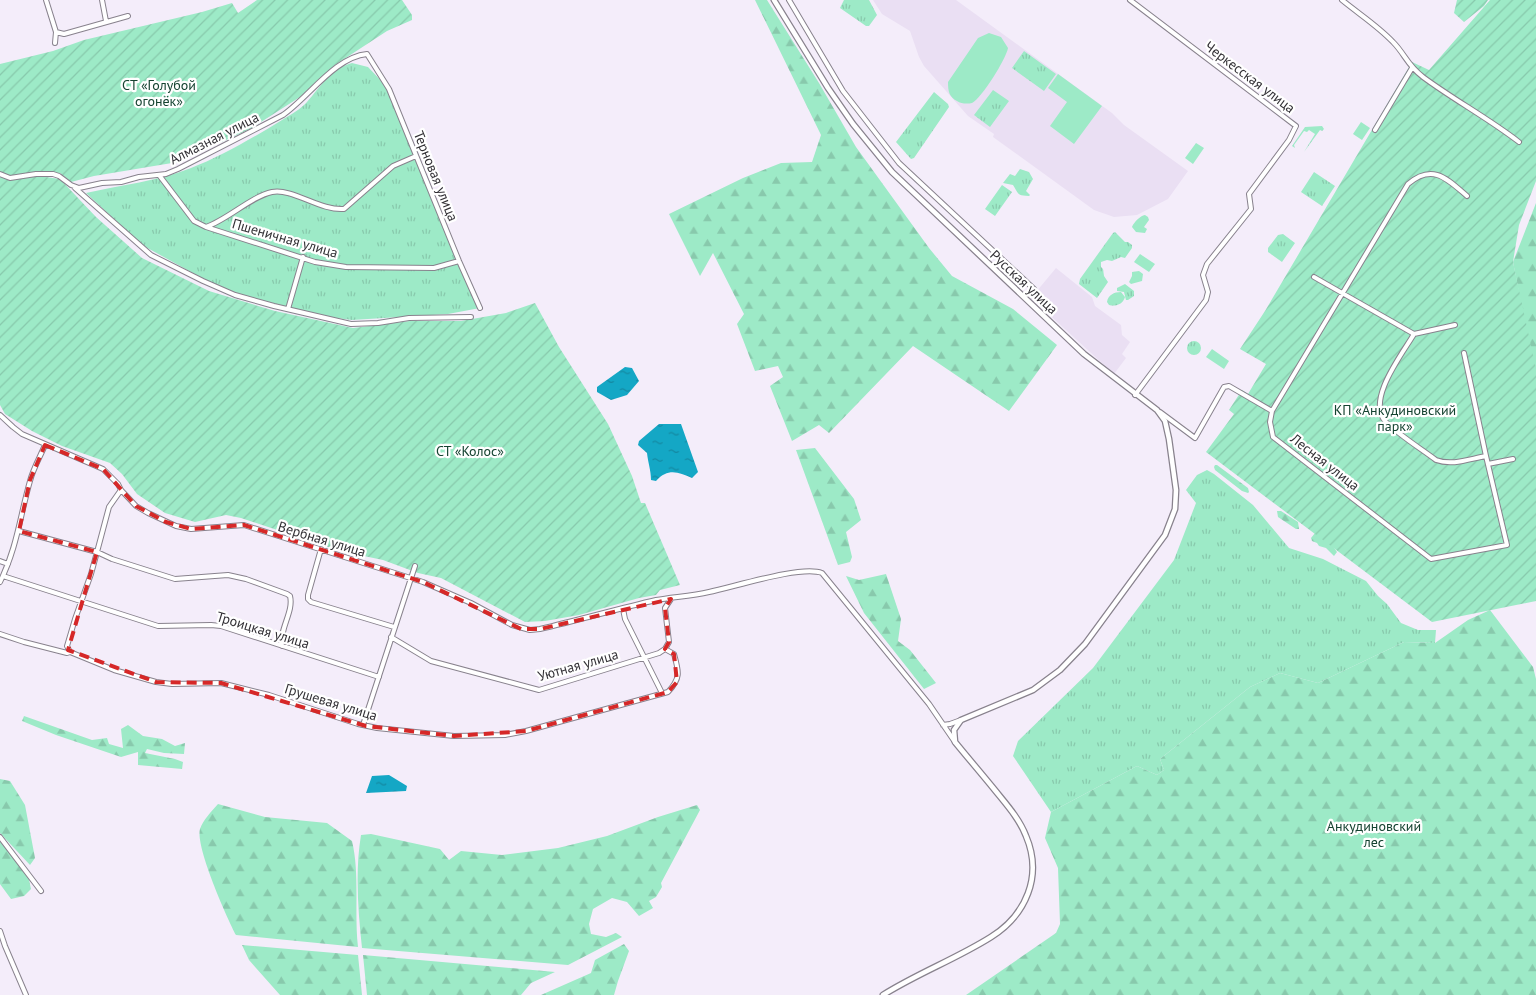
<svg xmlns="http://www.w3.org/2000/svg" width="1536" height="995" font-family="'PT Sans',sans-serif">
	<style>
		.built { fill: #eadff3 }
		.grass { fill: url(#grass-tufts) }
		.forest { fill: url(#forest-firs) }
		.garden { fill: url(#garden-furrows) }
		.pitch { fill: #9deac7 }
		.water { fill: url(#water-ripples) }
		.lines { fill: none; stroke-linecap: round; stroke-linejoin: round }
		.minor-casing { stroke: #88828d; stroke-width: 6 }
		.tertiary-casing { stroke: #88828d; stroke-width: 7 }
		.minor { stroke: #fff; stroke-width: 4 }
		.tertiary { stroke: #fff; stroke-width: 4.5 }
		.marked { fill: none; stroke: #d62828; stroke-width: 4; stroke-dasharray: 10 6; stroke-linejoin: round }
		.labels { text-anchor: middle; stroke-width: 4.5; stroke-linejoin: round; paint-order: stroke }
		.street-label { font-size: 14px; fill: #323035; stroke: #fff }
		.park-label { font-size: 14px; fill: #154331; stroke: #fff }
	</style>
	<defs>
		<pattern id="grass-tufts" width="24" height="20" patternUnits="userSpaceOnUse" patternTransform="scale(1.25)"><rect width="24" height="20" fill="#9deac7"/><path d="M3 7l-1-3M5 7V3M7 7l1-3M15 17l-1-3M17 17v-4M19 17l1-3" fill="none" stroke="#88c9ac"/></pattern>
		<pattern id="forest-firs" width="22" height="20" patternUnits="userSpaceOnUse" patternTransform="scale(1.25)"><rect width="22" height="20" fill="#9deac7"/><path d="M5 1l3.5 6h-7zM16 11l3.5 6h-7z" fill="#88c9ac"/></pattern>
		<pattern id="garden-furrows" width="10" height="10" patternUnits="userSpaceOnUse" patternTransform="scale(1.25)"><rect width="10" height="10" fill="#9deac7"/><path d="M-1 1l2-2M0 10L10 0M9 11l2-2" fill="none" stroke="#88c9ac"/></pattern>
		<pattern id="water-ripples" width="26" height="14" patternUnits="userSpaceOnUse" patternTransform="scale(1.25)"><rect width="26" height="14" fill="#14a7c5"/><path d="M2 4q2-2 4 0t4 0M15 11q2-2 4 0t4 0" fill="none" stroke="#1388a1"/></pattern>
	</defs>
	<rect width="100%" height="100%" fill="#f4edfa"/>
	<path class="built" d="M873,0h83l156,113 12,12 64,46 -20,28 -31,16 -23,2 -20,-7 -101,-73 1,-3 -26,-18 -44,-50 -5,-9 -9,-26 -28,-17z
		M1056,268l36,29 3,9 26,19 1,10 8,7 -8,12 4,4 -12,16 -83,-76z"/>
	<path class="grass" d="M844,0h25l8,15 -8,11h-3l-26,-18z
		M1024,51l32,23 -12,17 -32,-23z
		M352,63l16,4 21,22 91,219 -32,6 -96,6 -31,-4 -57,-14 -44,-14 -78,-43 -56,-52c35,-8 72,-12 105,-25 29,-11 65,-32 91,-48 8,-5 19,-11 25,-18 15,-17 23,-33 45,-39z
		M993,90l16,11 -19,26 -16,-12z
		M934,92l14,12 1,3 -35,51 -3,1 -15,-17z
		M1322,126l2,3 -2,2 -2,-1 -16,22 11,-18 -6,-4 -2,2 -3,-1 -10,14 1,3 -3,-2 13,-19z
		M1020,169l9,3 4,7 -7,12 4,4 -1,1c-12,-1 -10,-1 -16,-11l-10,-2 7,-9 5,2z
		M1314,172l21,14 -13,20 -21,-14z
		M1002,185l10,7 -17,24 -10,-7z
		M1115,232l10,10h3l4,3v3l-7,10 -4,-1 -9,4 -5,-1 -6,2v5l2,2 1,7 4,6 -11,16 -18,-14 1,-5 33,-46z
		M1283,234l12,9 -13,19 -14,-10v-4l10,-13z
		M1139,271l4,3 -1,7 -11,3 -2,-2 3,-6v-4z
		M1125,284l9,7v5l-6,4h-2l-2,-8 -7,-1v-3z
		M1121,292l4,5c-2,7 -9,10 -16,8l-2,-3c1,-7 7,-10 14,-10z
		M1187 348a7 7 0 1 1 14 0a7 7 0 1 1-14 0Z
		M1207,470l7,4 39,31 36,43 34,11 43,22 12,15 9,8 14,19 17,7h18l-1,13 -31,-1 -86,41 -38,-10 -30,14 -90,72 4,11 -7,5 -20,-9 -86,46 -38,-56 5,-15 75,-73 81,-108 22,-57 -10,-13 11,-15z"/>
	<path class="forest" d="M755,0h12l52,83 37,64 73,101 23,28 61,33 44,36 -48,66 -96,-65 -84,87 -10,-8 -27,16 -22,-55 13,-9 -5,-11 -23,5 -18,-47 7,-10 -31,-61 -13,23 -31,-62 74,-36 38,-15 31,-1 9,-27z
		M1536,203v176l-23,-117z
		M815,448l39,51 7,21 -15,12 6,25 -2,5 -12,3 -42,-115z
		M1215,465h2l31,23 1,4 -1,1 -6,-2 -27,-21 -1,-3z
		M1277,511h4l17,11 1,7h-3l-18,-12z
		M1315,533l17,12 5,7 -3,4 -8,-8 -7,-2 -2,-3 -5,-2 -1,-3z
		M886,574l15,45 -3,22 12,9 26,33 -12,6 -60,-76 -18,-37 13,4z
		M1490,610l43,57 3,12v316h-570l90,-62 4,-9 -2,-56 -13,-30 6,-26 86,-46 20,9 7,-5 -4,-11 90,-72 30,-14 38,10 86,-41 31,1 33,-23z
		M24,716l68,24 15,-2 2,6 14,4 -2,-19 7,-4 15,11 19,3 13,7 10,-3 -1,11 -20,-1 -17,-4 -2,4 30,6 8,3 -1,7 -44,-4v-13l-17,5 -65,-22 -34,-14z
		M0,779l10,2 15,24 10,53 -5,7 -30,-32z
		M218,804l47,13 62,6 25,18c8,33 2,72 6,106l-122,-12c-9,-17 -41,-89 -36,-106 3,-9 11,-17 18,-25z
		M697,805l3,5 -39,73 1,4 -6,10 -7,4 4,7 -14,8 -12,-14 -15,-4 -19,11 -4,15 2,10 15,3 10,-4 6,4 -54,28 -206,-17c-4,-36 -7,-78 -1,-113l10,-1 69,15 9,11 12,-9 41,4 56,-7 49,-12 51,-19z
		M0,839l28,36 3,14 -7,7 -13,3 -11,-15z
		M624,944l5,7 -11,30 -4,14h-73l50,-22 4,-13z
		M242,945l116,10 4,40h-82l-31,-35z
		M363,955l192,17 -24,11 -10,12h-154z"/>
	<path class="garden" d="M257,0h145l10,15v5l-25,11 -52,34 -35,32 -50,32 -72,33 -84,14 -23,6 -11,-9h-24l-28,3 -8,-4v-108l53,-13 31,-11 118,-28 30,-9 6,10z
		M1457,0h31l-4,6 -20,16 -10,-9z
		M1490,0h46v181l-17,44 -6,37 23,107v232l-104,21 -226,-170 28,-38 -5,-4 13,-20 6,4 18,-30 -26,-15 25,-38 147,-249 17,8z
		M0,176l8,4 31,-4 21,3 36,38 46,41 67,33 66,20 78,17 57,-7h51l45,-8 29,-10 24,44 49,77 24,52 9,27h4l35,82 -20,5 -4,5 -17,3 -60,17 -34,6 -20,1 -84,-44 -23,-5 -35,-13 -43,-9 -99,-33 -15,-3 -31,7 -30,-9 -28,-19 -15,-20 -12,-11 -48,-17 -30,-15 -27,-17 -5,-9z"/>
	<path class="pitch" d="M989,33l12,4 7,11c-2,11 -26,50 -36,55 -4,1 -11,1 -15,-2 -8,-4 -9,-10 -9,-19l30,-44z
		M1058,74l44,32 -28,38 -24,-18 17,-24 -19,-14z
		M1361,122l9,6 -8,12 -9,-6z
		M1196,143l8,5 -11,16 -8,-6z
		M1145,215l3,2 1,3 -5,7 3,2 -2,4 -9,-1 -4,-5c2,-5 8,-11 13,-12z
		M1140,254l15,10 -6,8 -15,-10z
		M1212,349l17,12 -5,8 -18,-12z"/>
	<path class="water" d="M625,367l7,1 7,13 -12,14 -16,5 -14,-8v-5z
		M659,424h22l17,48 -6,6c-14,-6 -24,-10 -36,3l-5,-1c0,-10 -3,-17 -4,-27l-9,-8 1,-4z
		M389,775l18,11 -1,5 -40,2 6,-17z"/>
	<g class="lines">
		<g class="minor-casing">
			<path id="minor" d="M46,0l10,32 -1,11
				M102,0l4,21
				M789,0l54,91 56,72 135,126
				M1130,0l166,126 -7,14 -40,54 2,15 -44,55 -4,11 5,17 -2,8 -71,95
				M1342,0c17,14 36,26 51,42 12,12 14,23 30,35 31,23 65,41 96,65
				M56,32l8,2 64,-18
				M1375,130l37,-62
				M0,174l10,4 26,-4h17l6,2 12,9 8,3 23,-5 19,-1 18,-5 27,-3 12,-5 105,-54c26,-18 52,-58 84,-61l22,35 70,172 21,47
				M159,175l35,46 12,6 109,35 31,5 88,1 25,-7
				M75,188l76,67 52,26 32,14 39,11 77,18 27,-1 31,-5 62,-1
				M206,227c21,-7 46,-31 66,-35 21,-4 48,19 72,17l49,-43 23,-10
				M1314,277l100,57 41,-9
				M288,309l15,-52
				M1414,334c-11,19 -49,67 -28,88 13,13 34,26 50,38 16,6 33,-1 50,-4
				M1464,353l22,103 21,89 -76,14 -158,-122 -3,-15 2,-11 136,-227c25,-21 39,-5 59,12
				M1160,412l35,26 29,-51 5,-1 43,25
				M0,415l13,12 9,7 81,35 15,15 3,6 15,16 12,7 28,13 15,3 53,-4 179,57 48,21 41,22 18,5 10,-1c39,-9 77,-20 116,-29 17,-3 36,-4 53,-8 25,-5 92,-27 113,-19l107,131 26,38
				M1488,464l25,-5
				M19,531l78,21 12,-45 12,-17
				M321,549l-13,46v4l3,3 83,25
				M0,561l8,3
				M3,576l155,50 53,-1 10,1 158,51
				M0,582c17,-34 20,-66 30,-101 3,-12 10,-24 15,-36
				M623,609l2,10 37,74
				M0,634l24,8 43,11 3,-1 44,18 42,12 16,2 49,-1 48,12 89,29 19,4 77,8 51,-1 21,-4 142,-39c13,-14 11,-20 6,-38l-9,-5
				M391,637l40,24 108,29 120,-37 6,-4 4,-7 -4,-34 6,-9
				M70,652l-3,-6 8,-27 16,-45 6,-22 15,7 63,20 53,-4 18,4 41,15 3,2c4,16 -11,33 -8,50
				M363,725l52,-159
				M943,725l7,-1 11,-4
				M0,837l41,54
				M0,931l5,15 21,49"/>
		</g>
		<g class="tertiary-casing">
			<path id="tertiary" d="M774,0l54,88 25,36 39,48 192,182 73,56 8,11 4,18 7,51 -1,19 -10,26 -80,109 -25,26 -27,20 -72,30 -7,10 1,12c13,16 26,31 39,47 12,15 25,29 32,47 17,40 0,79 -35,101 -35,22 -73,36 -108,58"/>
		</g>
		<use href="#minor" class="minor"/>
		<use href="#tertiary" class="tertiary"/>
	</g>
	<path class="marked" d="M45,445l58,24 33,37 30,16 25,7 53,-4 179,57 98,47h19l131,-30 -6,9 4,34 -4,7 9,5 3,28 -9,10 -142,39 -72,5 -88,-10 -145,-43 -65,-1 -88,-32 29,-98 -78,-21 11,-51z"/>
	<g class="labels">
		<g class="street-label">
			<text transform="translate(1250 77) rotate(37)" y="5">Черкесская улица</text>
			<text transform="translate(214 138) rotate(-27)" y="5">Алмазная улица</text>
			<text transform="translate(436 176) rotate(68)" y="5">Терновая улица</text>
			<text transform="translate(285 238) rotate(16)" y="5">Пшеничная улица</text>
			<text transform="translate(1024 282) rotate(43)" y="5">Русская улица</text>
			<text transform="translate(1325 462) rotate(38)" y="5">Лесная улица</text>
			<text transform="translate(322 539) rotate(17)" y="5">Вербная улица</text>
			<text transform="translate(263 630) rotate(17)" y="5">Троицкая улица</text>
			<text transform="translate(578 665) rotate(-16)" y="5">Уютная улица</text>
			<text transform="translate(331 702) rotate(17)" y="5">Грушевая улица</text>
		</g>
		<g class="park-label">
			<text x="159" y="90">СТ «Голубой<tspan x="159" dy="16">огонёк»</tspan></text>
			<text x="1395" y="415">КП «Анкудиновский<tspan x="1395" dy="16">парк»</tspan></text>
			<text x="470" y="456">СТ «Колос»</text>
			<text x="1374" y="831">Анкудиновский<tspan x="1374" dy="16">лес</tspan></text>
		</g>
	</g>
</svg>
